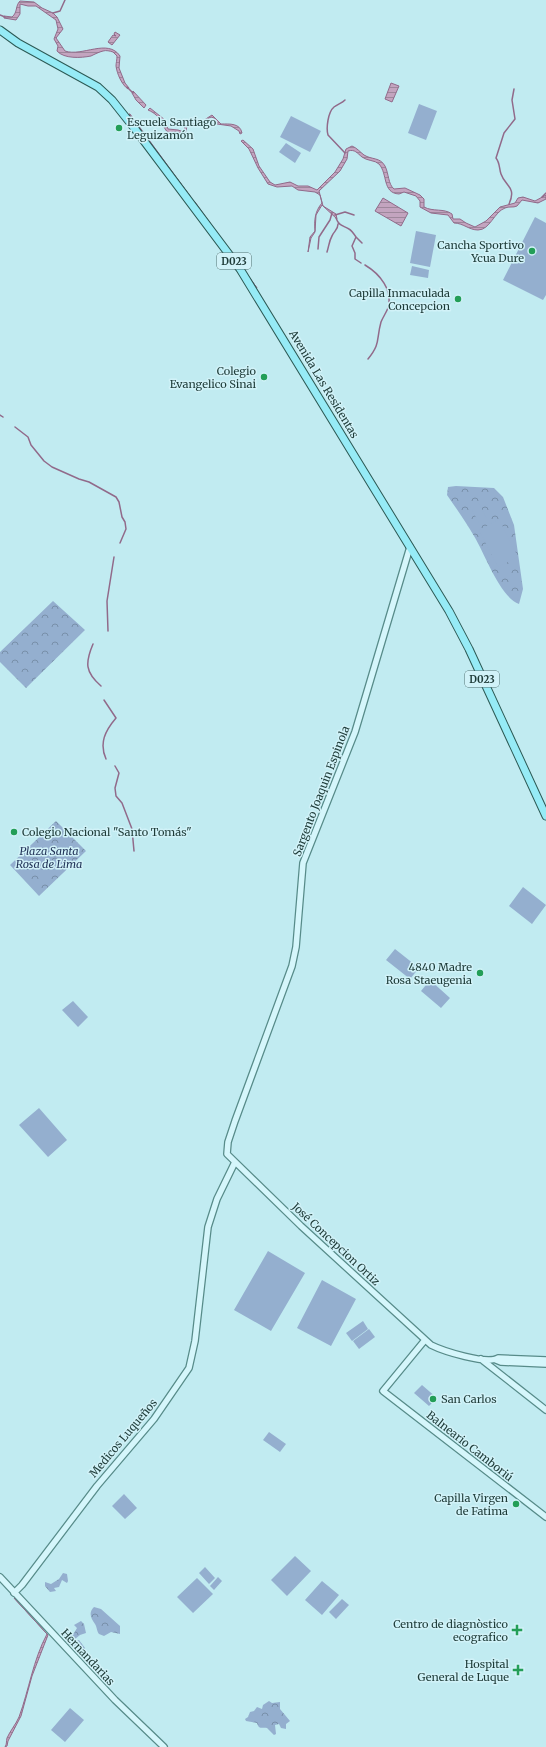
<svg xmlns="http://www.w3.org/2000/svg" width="546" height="1747" viewBox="0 0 546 1747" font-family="Merriweather,serif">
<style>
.forest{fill:url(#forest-crowns)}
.garden{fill:#94afcf}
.water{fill:url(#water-rules);stroke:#916a8a}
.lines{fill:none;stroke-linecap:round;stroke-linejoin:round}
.stream{stroke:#916a8a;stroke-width:1.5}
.tertiary-casing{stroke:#578b89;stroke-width:8}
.primary-casing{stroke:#2c5954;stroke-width:9}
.tertiary{stroke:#d5f6fb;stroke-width:5.5}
.primary{stroke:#96ebf6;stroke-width:7}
.poi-dot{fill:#239e57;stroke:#d1f2f8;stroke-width:1.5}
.labels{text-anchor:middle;stroke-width:3;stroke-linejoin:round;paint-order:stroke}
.shield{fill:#d1f2f8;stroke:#537171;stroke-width:1}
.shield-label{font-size:10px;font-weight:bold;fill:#1d3a37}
.poi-label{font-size:11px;fill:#1d3a37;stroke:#d1f2f8;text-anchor:end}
.street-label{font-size:11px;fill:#1d3a37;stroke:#d1f2f8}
.park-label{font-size:11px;font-style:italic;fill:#223358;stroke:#d1f2f8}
</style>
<defs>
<pattern id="forest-crowns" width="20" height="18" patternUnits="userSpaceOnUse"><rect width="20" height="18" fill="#94afcf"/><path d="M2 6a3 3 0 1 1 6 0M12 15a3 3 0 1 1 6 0" fill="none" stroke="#788fa9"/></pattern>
<pattern id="water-rules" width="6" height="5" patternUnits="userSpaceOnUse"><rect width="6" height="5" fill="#c3a4bf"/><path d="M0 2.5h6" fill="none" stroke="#9e879c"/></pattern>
</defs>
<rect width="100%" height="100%" fill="#c1ebf1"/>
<!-- forest -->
<path class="forest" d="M 456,486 L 494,488 L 503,497 L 514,525 L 523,589 L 519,604 C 500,597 485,554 474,536 C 466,522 456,508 447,495 L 448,487 Z
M 53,601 L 85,630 L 26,688 L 0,662 L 0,652 Z
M 56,821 L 86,851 L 39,896 L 10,865 Z
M 63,1573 L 67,1574 L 68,1581 L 67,1583 L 62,1580 L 59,1587 L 54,1588 L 56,1591 L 50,1592 L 45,1586 L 45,1582 L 51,1584 L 59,1579 Z
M 94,1607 L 101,1609 L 120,1626 L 120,1634 L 111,1632 L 104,1636 L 99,1634 C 97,1632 97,1627 95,1624 C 91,1618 88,1613 94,1607 Z
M 81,1621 L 84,1624 L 86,1633 L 80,1635 L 75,1639 L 76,1641 L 79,1640 L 85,1648 L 84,1652 L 80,1654 C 73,1648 65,1643 63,1633 L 67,1630 L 71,1633 L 74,1633 L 77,1628 L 74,1625 Z
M 269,1701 L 272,1703 L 280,1702 L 280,1709 L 290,1721 L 286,1724 L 286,1729 L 281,1728 L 279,1724 L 275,1725 L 276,1734 L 274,1735 L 267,1728 C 262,1727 259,1730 257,1723 L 246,1721 L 245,1719 L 248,1717 L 250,1712 L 254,1711 L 257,1707 L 262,1709 L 263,1705 Z"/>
<!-- garden -->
<path class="garden" d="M 419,104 L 437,111 L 426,140 L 408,133 Z
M 291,116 L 321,131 L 310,152 L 280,137 Z
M 286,143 L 301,153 L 295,163 L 279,152 Z
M 535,217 L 546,223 L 546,295 L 543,300 L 503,280 Z
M 416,231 L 436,235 L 430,267 L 410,263 Z
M 412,266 L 429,270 L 428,278 L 410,275 Z
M 478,502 L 487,519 L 479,523 L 470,506 Z
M 499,519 L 518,557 L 498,567 L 479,530 Z
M 523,887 L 546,905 L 532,924 L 509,906 Z
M 395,949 L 419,968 L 410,979 L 386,960 Z
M 430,980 L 450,998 L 441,1008 L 421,991 Z
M 73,1001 L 88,1017 L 78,1027 L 62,1010 Z
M 39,1108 L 67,1140 L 48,1157 L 19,1125 Z
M 268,1251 L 305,1273 L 271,1331 L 234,1310 Z
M 322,1280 L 356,1299 L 331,1346 L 297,1328 Z
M 363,1321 L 368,1329 L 352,1341 L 346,1333 Z
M 369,1329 L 375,1337 L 359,1349 L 353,1341 Z
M 422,1385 L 437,1398 L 429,1406 L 414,1393 Z
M 269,1432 L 286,1444 L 280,1452 L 263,1440 Z
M 124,1494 L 137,1508 L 125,1519 L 112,1506 Z
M 295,1556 L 311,1571 L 287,1596 L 271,1580 Z
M 205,1567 L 215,1578 L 209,1584 L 199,1573 Z
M 218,1577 L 222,1581 L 214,1590 L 210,1586 Z
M 197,1578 L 213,1594 L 193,1613 L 177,1597 Z
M 322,1581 L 339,1595 L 322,1615 L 305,1600 Z
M 342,1599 L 349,1605 L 336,1619 L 329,1612 Z
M 70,1708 L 84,1720 L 65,1742 L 51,1730 Z"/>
<!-- water -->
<path class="water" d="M 20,1 L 34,2 L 42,8 L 53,13 L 57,17 L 63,29 L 56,38 L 65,51 C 82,57 108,38 120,56 L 119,68 L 125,83 L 129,88 L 128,89 C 122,85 117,74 116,66 C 116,63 117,60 117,56 L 113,52 C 110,51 106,50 103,51 C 99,52 95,54 91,56 C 81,58 64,59 57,51 L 58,46 L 54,39 L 58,29 L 56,20 L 36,6 L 28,6 L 20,4 L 20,14 L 16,20 L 4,18 L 4,16 L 12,17 C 18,12 15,6 20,1 Z
M 115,32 L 120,35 L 112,45 L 108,42 L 113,35 L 116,36 L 114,34 Z
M 391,83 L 399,86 L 392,102 L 385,99 Z
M 133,91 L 146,105 L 144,108 L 136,100 L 132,93 Z
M 150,108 L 165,120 L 168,129 L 178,130 L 184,132 L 185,125 L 187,123 L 198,124 L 212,115 L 221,124 C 230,124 240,123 242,133 L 240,134 L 239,131 L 231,126 L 217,124 L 214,118 L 211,117 L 198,125 L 187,126 L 185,135 L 175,132 L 169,133 C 162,129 163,116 148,110 Z
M 129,114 L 130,114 L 190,196 Z
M 243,140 L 253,149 L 259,166 L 270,182 L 275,185 L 290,182 L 298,186 L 308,186 L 317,190 L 335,172 L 343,159 L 346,149 L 352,146 C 357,148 360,152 364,155 C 372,160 380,157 385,166 C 389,174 388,184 394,189 L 405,188 L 420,195 L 424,199 L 424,207 C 433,212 444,208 452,214 L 453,219 L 460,219 L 466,223 L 475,227 L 486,221 L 500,207 L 515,203 L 518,198 L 523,197 L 535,201 L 546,195 L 546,199 L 538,203 L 522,200 L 517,206 C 513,208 509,206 505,208 C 494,212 490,230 478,230 C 469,230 463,223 454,223 L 448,215 L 431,213 L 420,207 L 420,201 L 416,196 L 404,192 L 399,194 C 382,193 388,174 379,164 C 375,160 367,161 362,157 C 357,153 355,149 348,151 L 347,159 L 340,171 L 319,191 L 323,206 L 336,214 L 337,219 L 322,205 L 316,215 L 315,232 L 311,238 L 308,252 L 310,237 L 315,231 C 314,220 315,211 322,203 L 320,195 L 315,192 L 298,190 L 292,186 L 277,187 L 268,184 L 258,168 L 249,149 L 241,141 Z
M 383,198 L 408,213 L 401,226 L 375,211 Z
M 194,202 L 195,202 L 257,288 Z
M 14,1598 L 48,1635 L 32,1676 L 21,1716 L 8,1741 L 7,1746 L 5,1747 C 7,1744 6,1742 7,1738 C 10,1731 16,1724 19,1717 C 29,1690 33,1660 47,1634 Z"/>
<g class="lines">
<!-- stream -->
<path class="stream" d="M 53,13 L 60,11 L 65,0
M 0,15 L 5,17
M 127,87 L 133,93
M 345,100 C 342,103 338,104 334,107 C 328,112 326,128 328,135 L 345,153
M 542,197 L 546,193
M 509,204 C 517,187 505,186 501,174 C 499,168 500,163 496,158 L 504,133 L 515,119 L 512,100 L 514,89
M 335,215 L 345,212 L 354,215
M 336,218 C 339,226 342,225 349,229 C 351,230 354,234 356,237 L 352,246 L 355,253 L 355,259 L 361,263
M 356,237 L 362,243
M 318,249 L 319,237 L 330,220 L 332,213
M 327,252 C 329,246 329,241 332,236 C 334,231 338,230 338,224
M 365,265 C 380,274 393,290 388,308 C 386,313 383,317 381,322 C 376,340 381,343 368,359
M 0,415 L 3,417
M 15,427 L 28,437 L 31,445 L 44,461 L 52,467 L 79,479 L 89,482 L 116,497 L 119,502 L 122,517 L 125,522 L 126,529 L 120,543
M 108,631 L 107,601 L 114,557
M 93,644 C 85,663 85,672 101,686
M 104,700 L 116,718 C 105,731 99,743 106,759
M 115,766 L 119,773 L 115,788 L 116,796 L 122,803 L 132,829 L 134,851"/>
<defs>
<path id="tertiary" d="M 410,547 L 355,732 L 303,863 L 296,947 L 292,966 L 235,1121 L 228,1142 L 227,1154 L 301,1226 L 431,1345 C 443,1351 487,1365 498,1358 L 546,1360
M 425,1340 L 383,1391 L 546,1517
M 481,1359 L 546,1410
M 496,1360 L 501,1362 L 546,1364
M 0,1577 L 115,1700 L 164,1747
M 14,1593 L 22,1585 L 97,1486 L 154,1419 L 189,1368 L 195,1341 L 208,1227 L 217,1199 L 235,1162"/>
<path id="primary" d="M 0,30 L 18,43 L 98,87 L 112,100 L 135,129 L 240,269 L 449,611 L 469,649 L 546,816"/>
</defs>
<!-- tertiary casing -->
<use href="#tertiary" class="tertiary-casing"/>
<!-- primary casing -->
<use href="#primary" class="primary-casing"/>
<!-- tertiary -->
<use href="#tertiary" class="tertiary"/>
<!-- primary -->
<use href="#primary" class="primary"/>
</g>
<!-- markers -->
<g class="poi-dot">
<circle cx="119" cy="128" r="4"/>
<circle cx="532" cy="251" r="4"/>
<circle cx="458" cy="299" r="4"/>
<circle cx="264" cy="377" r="4"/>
<circle cx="14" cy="832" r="4"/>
<circle cx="480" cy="973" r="4"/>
<circle cx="433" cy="1399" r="4"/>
<circle cx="516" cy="1504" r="4"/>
<path d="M515 1624h4v4h4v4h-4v4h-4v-4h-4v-4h4z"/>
<path d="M516 1664h4v4h4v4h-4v4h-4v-4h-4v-4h4z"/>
</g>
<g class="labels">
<!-- shield labels -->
<g class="shield">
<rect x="217" y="253" width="34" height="16" rx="3"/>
<rect x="465" y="671" width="34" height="16" rx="3"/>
</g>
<g class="shield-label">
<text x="234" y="265">D023</text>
<text x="482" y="683">D023</text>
</g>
<!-- poi labels -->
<g class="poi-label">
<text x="127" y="126" text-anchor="start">Escuela Santiago<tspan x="127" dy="13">Leguizamón</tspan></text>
<text x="524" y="249">Cancha Sportivo<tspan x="524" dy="13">Ycua Dure</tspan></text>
<text x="450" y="297">Capilla Inmaculada<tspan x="450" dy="13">Concepcion</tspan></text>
<text x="256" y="375">Colegio<tspan x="256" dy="13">Evangelico Sinai</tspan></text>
<text x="22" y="836" text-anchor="start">Colegio Nacional "Santo Tomás"</text>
<text x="472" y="971">4840 Madre<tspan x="472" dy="13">Rosa Staeugenia</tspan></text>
<text x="441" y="1403" text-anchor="start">San Carlos</text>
<text x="508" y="1502">Capilla Virgen<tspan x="508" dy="13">de Fatima</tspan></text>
<text x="508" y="1628">Centro de diagnòstico<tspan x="508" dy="13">ecografico</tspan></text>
<text x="509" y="1668">Hospital<tspan x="509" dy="13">General de Luque</tspan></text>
</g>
<!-- street labels -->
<g class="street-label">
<text transform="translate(324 384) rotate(59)" y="4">Avenida Las Residentas</text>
<text transform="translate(321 791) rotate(-69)" y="4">Sargento Joaquin Espinola</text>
<text transform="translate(336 1244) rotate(43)" y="4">José Concepcion Ortiz</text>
<text transform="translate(123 1438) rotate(-50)" y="4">Medicos Luqueños</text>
<text transform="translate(470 1446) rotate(38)" y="4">Balneario Camboriú</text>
<text transform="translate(88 1657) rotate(47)" y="4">Hernandarias</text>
</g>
<!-- park labels -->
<g class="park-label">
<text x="49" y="855">Plaza Santa<tspan x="49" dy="13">Rosa de Lima</tspan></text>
</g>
</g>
</svg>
